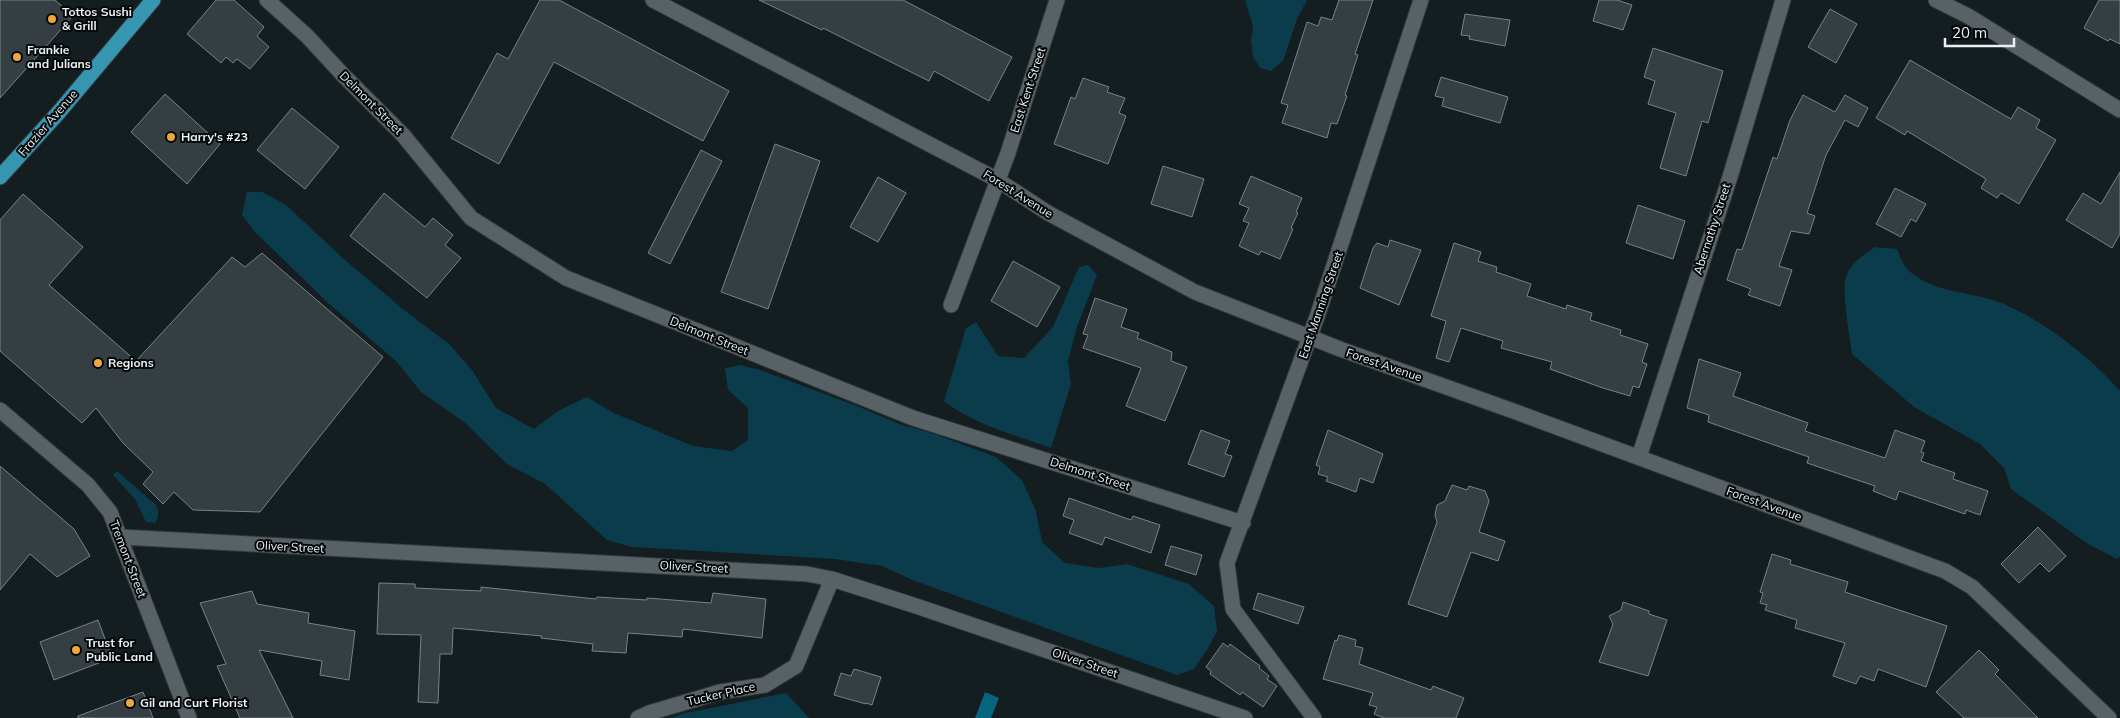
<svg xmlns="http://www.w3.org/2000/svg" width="2120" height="718" viewBox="0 0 2120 718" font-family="Mulish,sans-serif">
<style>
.green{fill:#0a3c4b}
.water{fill:#07657e}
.building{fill:#353e42;stroke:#788386}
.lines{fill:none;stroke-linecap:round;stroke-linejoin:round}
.street-casing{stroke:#313639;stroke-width:17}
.primary-casing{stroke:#313639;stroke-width:17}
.street{stroke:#586165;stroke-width:15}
.primary{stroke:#3696b2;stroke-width:15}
.poi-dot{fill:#eea73d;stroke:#040708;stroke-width:2}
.labels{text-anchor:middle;stroke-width:4;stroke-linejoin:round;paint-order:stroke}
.poi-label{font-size:12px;font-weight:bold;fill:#ebf1f3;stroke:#040708;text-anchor:start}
.street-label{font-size:12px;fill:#ebf1f3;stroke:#040708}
</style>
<rect width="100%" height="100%" fill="#141d20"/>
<!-- green -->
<path class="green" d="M 1245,0 L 1307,0 L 1297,19 L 1283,61 L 1271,71 L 1260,68 L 1253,57 L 1251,40 L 1253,26 Z
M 247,192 L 262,192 L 285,204 L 345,260 L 404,310 L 449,344 L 472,370 L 496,408 L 534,429 L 558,411 L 587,397 L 614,413 L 693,446 L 732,451 L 748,440 L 748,408 L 728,390 L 725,368 L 739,365 L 757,369 L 857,406 L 902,425 L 932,433 L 996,457 L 1022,480 L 1036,511 L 1042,542 L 1065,563 L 1099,568 L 1127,564 L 1189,584 L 1214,606 L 1217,631 L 1207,650 L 1194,669 L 1177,675 L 915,581 L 882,566 L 835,559 L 632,547 L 607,540 L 545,484 L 507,464 L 464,422 L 421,392 L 396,361 L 328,303 L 254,231 L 242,215 Z
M 1875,247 L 1897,249 C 1900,256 1903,265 1908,270 C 1934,294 1973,291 2004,304 C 2045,322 2091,357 2120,391 L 2120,557 L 2117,559 L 2088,544 L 2011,489 L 2004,468 L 1980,444 L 1914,407 L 1852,354 C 1850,340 1841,288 1846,277 C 1851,263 1863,255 1875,247 Z
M 1088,265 L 1097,275 L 1077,327 L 1068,361 L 1071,384 L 1051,448 C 1015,435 974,425 944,401 L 966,328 L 976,322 L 998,356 L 1024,358 L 1053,327 L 1079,267 Z
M 117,471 L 156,505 C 159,512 159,517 155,523 L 146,522 L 135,499 L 113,475 Z
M 786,693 L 809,718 L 671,718 L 681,714 Z"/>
<!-- water -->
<path class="water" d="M 985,692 L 999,698 L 991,718 L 975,718 Z"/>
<!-- building -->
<path class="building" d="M 0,0 L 55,0 L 73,16 L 0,98 Z
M 216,0 L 234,0 L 264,27 L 257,36 L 269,47 L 250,69 L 237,59 L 233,63 L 226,57 L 221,63 L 187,34 Z
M 540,0 L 559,0 L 729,91 L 703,141 L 554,62 L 499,164 L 451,138 L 497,53 L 508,59 Z
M 759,0 L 903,0 L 1012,57 L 989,101 L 934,71 L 929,81 L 823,28 L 822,30 Z
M 1339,0 L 1373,0 L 1355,54 L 1358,55 L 1345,95 L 1347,96 L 1337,124 L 1331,123 L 1327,138 L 1282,123 L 1288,105 L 1281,103 L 1307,22 L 1318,26 L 1321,17 L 1332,20 Z
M 1599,0 L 1617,0 L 1632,5 L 1623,30 L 1593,21 Z
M 2099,0 L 2120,0 L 2120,44 L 2110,39 L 2108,41 L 2084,28 Z
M 1830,9 L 1857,24 L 1836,63 L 1808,47 Z
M 1465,14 L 1510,20 L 1505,46 L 1469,39 L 1470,36 L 1461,35 Z
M 1653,48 L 1723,71 L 1708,123 L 1702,121 L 1686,176 L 1660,168 L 1676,113 L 1648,104 L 1655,81 L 1644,77 Z
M 1910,60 L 2011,119 L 2018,107 L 2040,120 L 2036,128 L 2056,140 L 2019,204 L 2001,193 L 1997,198 L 1981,188 L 1986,179 L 1907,131 L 1905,135 L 1876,118 Z
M 1441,77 L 1508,97 L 1500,123 L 1442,106 L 1444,98 L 1435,96 Z
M 1083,78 L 1109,87 L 1107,92 L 1125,98 L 1119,113 L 1126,116 L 1108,164 L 1054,144 L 1071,97 L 1075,99 Z
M 165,94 L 220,144 L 187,184 L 131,132 Z
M 1803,95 L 1835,112 L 1845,95 L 1868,108 L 1858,127 L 1845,120 L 1826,155 L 1807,213 L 1815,216 L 1809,234 L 1791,231 L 1779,266 L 1792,270 L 1780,306 L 1748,295 L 1751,289 L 1727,280 L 1737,249 L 1742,250 L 1773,157 L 1777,159 L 1790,120 Z
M 292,108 L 339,147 L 305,189 L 257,150 Z
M 775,144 L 820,161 L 768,309 L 721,292 Z
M 701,150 L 722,161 L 670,264 L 648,253 Z
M 1163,166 L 1204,179 L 1192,217 L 1151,204 Z
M 2120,172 L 2120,234 L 2112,248 L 2066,220 L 2083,193 L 2101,204 Z
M 1251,176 L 1302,198 L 1296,212 L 1298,213 L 1291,228 L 1293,229 L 1280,259 L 1261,251 L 1259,255 L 1239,246 L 1249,223 L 1243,221 L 1249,208 L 1239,204 Z
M 878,177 L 906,193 L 878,242 L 850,227 Z
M 1895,188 L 1926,204 L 1916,222 L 1911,219 L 1901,237 L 1876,224 Z
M 384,193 L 425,227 L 433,218 L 453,235 L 445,245 L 461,258 L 427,298 L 350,236 Z
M 23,194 L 83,247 L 49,285 L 136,361 L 232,257 L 245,267 L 262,253 L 383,357 L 260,512 L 193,510 L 174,492 L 163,504 L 143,484 L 153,472 L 123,443 L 96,408 L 82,423 L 0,351 L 0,220 Z
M 1638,205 L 1685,221 L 1673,259 L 1626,243 Z
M 1390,240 L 1421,250 L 1399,305 L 1360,288 L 1373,248 L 1377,243 L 1388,247 Z
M 1454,243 L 1481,252 L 1478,261 L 1497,267 L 1496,272 L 1531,284 L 1527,296 L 1566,309 L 1567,305 L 1592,313 L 1590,320 L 1621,330 L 1620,335 L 1648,344 L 1642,362 L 1647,364 L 1639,388 L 1633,386 L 1630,396 L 1603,388 L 1550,369 L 1552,362 L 1501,348 L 1503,341 L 1461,328 L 1449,362 L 1436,358 L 1446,321 L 1431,316 Z
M 1013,261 L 1060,287 L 1037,327 L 991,301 Z
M 1095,298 L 1127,309 L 1121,327 L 1139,333 L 1137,338 L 1172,352 L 1171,361 L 1187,367 L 1165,421 L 1126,406 L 1141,368 L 1083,348 L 1088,335 L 1083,334 Z
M 1699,359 L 1741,373 L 1733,396 L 1808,423 L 1805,431 L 1885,458 L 1895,430 L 1925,441 L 1921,452 L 1924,453 L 1921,461 L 1955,473 L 1953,479 L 1988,491 L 1980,515 L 1966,510 L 1965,514 L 1899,491 L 1896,500 L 1873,491 L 1875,486 L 1807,463 L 1809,457 L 1708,422 L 1709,415 L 1687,408 Z
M 1201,430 L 1230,441 L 1225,454 L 1232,456 L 1224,477 L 1188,464 Z
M 1328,430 L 1383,454 L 1373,483 L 1360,478 L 1356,492 L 1326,481 L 1328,477 L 1318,474 L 1320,467 L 1316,465 Z
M 0,466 L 74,529 L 90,556 L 57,577 L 30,554 L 0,590 Z
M 1452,485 L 1467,490 L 1469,486 L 1485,491 L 1489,501 L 1479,532 L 1505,541 L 1498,561 L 1471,552 L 1447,617 L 1408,604 L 1437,522 L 1435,515 L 1437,505 L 1445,501 Z
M 1069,498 L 1131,520 L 1133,516 L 1160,525 L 1151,553 L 1105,537 L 1102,545 L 1069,533 L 1074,520 L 1063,516 Z
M 2038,527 L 2066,556 L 2049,572 L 2040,563 L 2019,583 L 2001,564 Z
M 1171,546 L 1202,555 L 1196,575 L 1165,565 Z
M 1772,554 L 1791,560 L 1790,564 L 1848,582 L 1845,592 L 1947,626 L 1926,687 L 1878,669 L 1874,681 L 1860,676 L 1856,684 L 1833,676 L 1845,643 L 1795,628 L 1797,620 L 1765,610 L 1767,605 L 1760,603 L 1763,593 L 1760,592 Z
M 379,583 L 415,584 L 415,588 L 481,591 L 481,587 L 596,599 L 597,597 L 647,600 L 647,598 L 711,603 L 713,593 L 766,599 L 762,638 L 683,629 L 682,637 L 628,633 L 626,653 L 592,651 L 593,644 L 541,638 L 542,636 L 453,628 L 452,654 L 440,654 L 438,703 L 418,702 L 421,635 L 377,634 Z
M 252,591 L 257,604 L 309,613 L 308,623 L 355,631 L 349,680 L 320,675 L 322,661 L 259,650 L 293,718 L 240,718 L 217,666 L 226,664 L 200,603 Z
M 1258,593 L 1304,607 L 1298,624 L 1253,609 Z
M 1623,602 L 1649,611 L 1649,614 L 1667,620 L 1648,676 L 1599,662 L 1613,624 L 1609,616 L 1621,610 Z
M 98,620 L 112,658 L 54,680 L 40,642 Z
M 1339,635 L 1356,640 L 1355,646 L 1363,648 L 1359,664 L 1431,690 L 1433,686 L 1464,698 L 1456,718 L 1384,718 L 1374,714 L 1377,707 L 1369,705 L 1373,693 L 1323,679 L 1335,640 L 1337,641 Z
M 1223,643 L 1228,647 L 1230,644 L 1260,666 L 1259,668 L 1269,676 L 1267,679 L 1277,686 L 1263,707 L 1242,692 L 1240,695 L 1210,674 L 1211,671 L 1206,667 Z
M 1979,650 L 1999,670 L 1995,674 L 2038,718 L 1964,718 L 1936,692 Z
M 854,669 L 881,677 L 872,705 L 866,703 L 866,704 L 834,695 L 841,673 L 851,676 Z
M 143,692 L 153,718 L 78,718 L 78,716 Z"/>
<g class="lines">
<defs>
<path id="street" d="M 267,0 L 307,36 L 343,75 L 403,135 L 471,218 L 566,278 L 913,418 L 1243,523
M 653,0 L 996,179 L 1048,213 L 1195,292 L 1340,349 L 1516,412 L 1945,571 L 1972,587 L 2109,718
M 1936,0 L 1968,16 L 2120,110
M 951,305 L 1008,153 L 1057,0
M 0,410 L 88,485 L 110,512 L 189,718
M 1639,457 L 1730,177 L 1783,0
M 121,537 L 807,574 L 832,579 L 919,607 L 1245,718
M 638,718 L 649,713 L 720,692 L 765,685 L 796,666 L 832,579
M 1314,718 L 1233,609 L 1227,563 L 1318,314 L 1421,0"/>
<path id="primary" d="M 0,177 L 59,112 L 153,0"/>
</defs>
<!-- street casing -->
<use href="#street" class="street-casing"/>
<!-- primary casing -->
<use href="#primary" class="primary-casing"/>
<!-- street -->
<use href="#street" class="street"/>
<!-- primary -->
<use href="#primary" class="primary"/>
</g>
<!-- markers -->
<g class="poi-dot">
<circle cx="52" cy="19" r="5"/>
<circle cx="17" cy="57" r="5"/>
<circle cx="171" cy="137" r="5"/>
<circle cx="98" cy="363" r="5"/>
<circle cx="76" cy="650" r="5"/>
<circle cx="130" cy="703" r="5"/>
</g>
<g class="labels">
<!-- poi labels -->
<g class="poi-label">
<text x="62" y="16">Tottos Sushi<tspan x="62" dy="14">&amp; Grill</tspan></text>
<text x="27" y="54">Frankie<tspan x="27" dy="14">and Julians</tspan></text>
<text x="181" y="141">Harry's #23</text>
<text x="108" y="367">Regions</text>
<text x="86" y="647">Trust for<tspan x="86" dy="14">Public Land</tspan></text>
<text x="140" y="707">Gil and Curt Florist</text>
</g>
<!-- street labels -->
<g class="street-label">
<text transform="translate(1028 90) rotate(-72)" y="4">East Kent Street</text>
<text transform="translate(371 103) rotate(45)" y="4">Delmont Street</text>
<text transform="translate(48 123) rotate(-49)" y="4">Frazier Avenue</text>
<text transform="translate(1018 194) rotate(32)" y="4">Forest Avenue</text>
<text transform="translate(1712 229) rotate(-72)" y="4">Abernathy Street</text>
<text transform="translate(1321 305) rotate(-71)" y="4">East Manning Street</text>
<text transform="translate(709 336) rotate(22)" y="4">Delmont Street</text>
<text transform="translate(1384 365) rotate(19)" y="4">Forest Avenue</text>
<text transform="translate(1090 474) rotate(18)" y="4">Delmont Street</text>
<text transform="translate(1764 504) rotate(20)" y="4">Forest Avenue</text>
<text transform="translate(290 547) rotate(3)" y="4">Oliver Street</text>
<text transform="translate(128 559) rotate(69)" y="4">Tremont Street</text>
<text transform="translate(694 567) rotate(3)" y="4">Oliver Street</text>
<text transform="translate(1085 663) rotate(19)" y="4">Oliver Street</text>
<text transform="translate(721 694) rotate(-13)" y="4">Tucker Place</text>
</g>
</g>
<!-- scale -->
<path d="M1945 38v8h69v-8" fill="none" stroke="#ebf1f3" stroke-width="2.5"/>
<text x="1952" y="38" font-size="15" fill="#ebf1f3" stroke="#040708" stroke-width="4" paint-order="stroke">20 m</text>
</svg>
